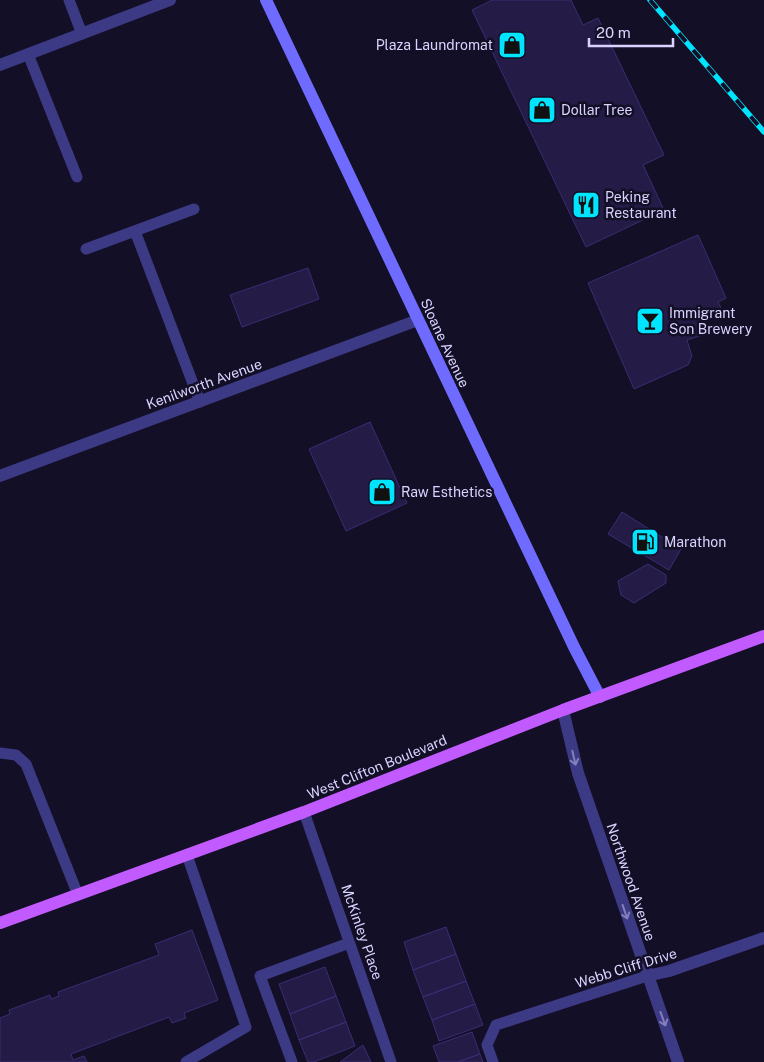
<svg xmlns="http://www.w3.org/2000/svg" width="764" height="1062" viewBox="0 0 764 1062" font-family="'Public Sans',sans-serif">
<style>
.building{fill:#241b47;stroke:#3b2d73}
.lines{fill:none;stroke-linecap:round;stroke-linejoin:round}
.lane{stroke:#3d3a85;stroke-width:11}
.street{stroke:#3d3a85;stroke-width:12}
.secondary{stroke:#6f6bff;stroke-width:12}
.primary{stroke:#c25bff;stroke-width:12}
.rail-casing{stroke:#00e5ff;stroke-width:5.5}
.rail{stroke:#130f26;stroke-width:4;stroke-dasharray:11;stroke-linecap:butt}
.oneway{stroke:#837fbc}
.labels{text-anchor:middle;stroke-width:5;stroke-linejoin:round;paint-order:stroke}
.poi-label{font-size:14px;fill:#d9d4ff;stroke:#130f26;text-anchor:start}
.street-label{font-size:14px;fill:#d9d4ff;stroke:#130f26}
</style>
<rect width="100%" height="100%" fill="#130f26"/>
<!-- building -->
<path class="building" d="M 492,0 L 571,0 L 583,25 L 598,18 L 664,155 L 643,165 L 664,210 L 586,247 L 472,10 Z
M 698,235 L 726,298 L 718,302 L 721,308 L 715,316 L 703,324 L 706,334 L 687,340 L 692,356 L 688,365 L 634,389 L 588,283 Z
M 308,268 L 319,299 L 242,327 L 230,295 Z
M 370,422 L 407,503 L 346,531 L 309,449 Z
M 622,512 L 681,549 L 669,570 L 608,534 Z
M 648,564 L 666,575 L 666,583 L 634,603 L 621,595 L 618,581 Z
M 446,927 L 456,954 L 413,970 L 404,942 Z
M 192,930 L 218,1000 L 184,1013 L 186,1018 L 172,1023 L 169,1017 L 71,1054 L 73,1060 L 84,1056 L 87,1062 L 0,1062 L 0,1018 L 10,1014 L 9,1010 L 50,995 L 51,999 L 59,996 L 58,992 L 159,955 L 155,944 Z
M 456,954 L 466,981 L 423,997 L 413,970 Z
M 325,967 L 336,996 L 290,1014 L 279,984 Z
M 466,981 L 475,1004 L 432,1020 L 423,997 Z
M 336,996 L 346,1022 L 299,1040 L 290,1014 Z
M 475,1004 L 483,1025 L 439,1041 L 432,1020 Z
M 346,1022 L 355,1046 L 314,1062 L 308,1062 L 299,1040 Z
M 472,1032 L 480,1054 L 458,1062 L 439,1062 L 433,1046 Z
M 363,1045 L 371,1062 L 340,1062 Z
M 480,1054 L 483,1062 L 458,1062 Z"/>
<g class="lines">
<!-- lane -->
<path class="lane" d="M 69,0 L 82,34
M 28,54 L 77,177
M 135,231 L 200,402
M 86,249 L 194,209
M 0,753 L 16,755 L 26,764 L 78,895
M 304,812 L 391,1062
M 186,1062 L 246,1027 L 187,855
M 292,1062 L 260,976 L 349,943
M 493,1062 L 487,1045 L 496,1025 L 647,976"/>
<!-- street -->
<path class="street" d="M 0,65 L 170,0
M 0,476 L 418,320
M 563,710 L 578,773 L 678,1062
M 647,976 L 669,971 L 764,938"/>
<!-- secondary -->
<path class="secondary" d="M 266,0 L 574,647 L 600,697"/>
<!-- primary -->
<path class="primary" d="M 0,923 L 304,812 L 563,710 L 764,636"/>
<defs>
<path id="rail" d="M 650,0 L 764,132"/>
</defs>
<!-- rail casing -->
<use href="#rail" class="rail-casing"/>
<!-- rail -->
<use href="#rail" class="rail"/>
</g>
<!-- one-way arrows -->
<defs><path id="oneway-shaft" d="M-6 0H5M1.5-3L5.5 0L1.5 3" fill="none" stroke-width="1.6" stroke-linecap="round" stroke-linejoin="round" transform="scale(1.25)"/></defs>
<g class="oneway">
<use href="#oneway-shaft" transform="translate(574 758) rotate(77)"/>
<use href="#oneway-shaft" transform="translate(625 912) rotate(71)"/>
<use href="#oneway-shaft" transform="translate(663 1019) rotate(70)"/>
</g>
<!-- icons -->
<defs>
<symbol id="shop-square" viewBox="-11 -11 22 22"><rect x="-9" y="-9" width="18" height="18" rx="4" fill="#00e5ff" stroke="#130f26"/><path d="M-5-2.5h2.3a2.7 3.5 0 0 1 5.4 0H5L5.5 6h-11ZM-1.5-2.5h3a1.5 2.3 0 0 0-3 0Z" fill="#111"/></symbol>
<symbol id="restaurant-square" viewBox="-11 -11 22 22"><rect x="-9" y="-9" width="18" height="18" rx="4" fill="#00e5ff" stroke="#130f26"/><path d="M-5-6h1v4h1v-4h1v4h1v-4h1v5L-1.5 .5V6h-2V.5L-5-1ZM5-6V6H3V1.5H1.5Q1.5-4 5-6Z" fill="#111"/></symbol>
<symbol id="bar-square" viewBox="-11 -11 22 22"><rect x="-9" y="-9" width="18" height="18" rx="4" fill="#00e5ff" stroke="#130f26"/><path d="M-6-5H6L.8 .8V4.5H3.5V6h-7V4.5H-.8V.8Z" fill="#111"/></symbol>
<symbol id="fuel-square" viewBox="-11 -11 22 22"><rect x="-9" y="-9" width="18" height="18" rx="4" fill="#00e5ff" stroke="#130f26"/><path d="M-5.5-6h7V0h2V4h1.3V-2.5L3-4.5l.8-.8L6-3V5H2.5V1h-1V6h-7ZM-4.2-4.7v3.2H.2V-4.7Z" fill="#111"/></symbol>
</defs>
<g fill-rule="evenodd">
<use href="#shop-square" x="496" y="29" width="32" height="32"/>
<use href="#shop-square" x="526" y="94" width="32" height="32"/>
<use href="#restaurant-square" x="570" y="189" width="32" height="32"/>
<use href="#bar-square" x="634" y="305" width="32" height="32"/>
<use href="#shop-square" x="366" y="476" width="32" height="32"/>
<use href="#fuel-square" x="629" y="526" width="32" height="32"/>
</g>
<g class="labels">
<!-- poi labels -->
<g class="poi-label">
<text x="493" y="50" text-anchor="end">Plaza Laundromat</text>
<text x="561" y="115">Dollar Tree</text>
<text x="605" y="202">Peking<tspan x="605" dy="16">Restaurant</tspan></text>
<text x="669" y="318">Immigrant<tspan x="669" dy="16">Son Brewery</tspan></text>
<text x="401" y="497">Raw Esthetics</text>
<text x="664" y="547">Marathon</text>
</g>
<!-- street labels -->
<g class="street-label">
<text transform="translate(445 343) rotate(65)" y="5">Sloane Avenue</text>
<text transform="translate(204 384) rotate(-20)" y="5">Kenilworth Avenue</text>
<text transform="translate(377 767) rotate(-22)" y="5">West Clifton Boulevard</text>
<text transform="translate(631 882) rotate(71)" y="5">Northwood Avenue</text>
<text transform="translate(362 932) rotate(71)" y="5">McKinley Place</text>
<text transform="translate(626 968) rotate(-17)" y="5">Webb Cliff Drive</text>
</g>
</g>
<!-- scale -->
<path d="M589 38v8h84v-8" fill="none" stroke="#d9d4ff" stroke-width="2.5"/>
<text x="596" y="38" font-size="15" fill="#d9d4ff" stroke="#130f26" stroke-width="4" paint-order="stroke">20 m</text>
</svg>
